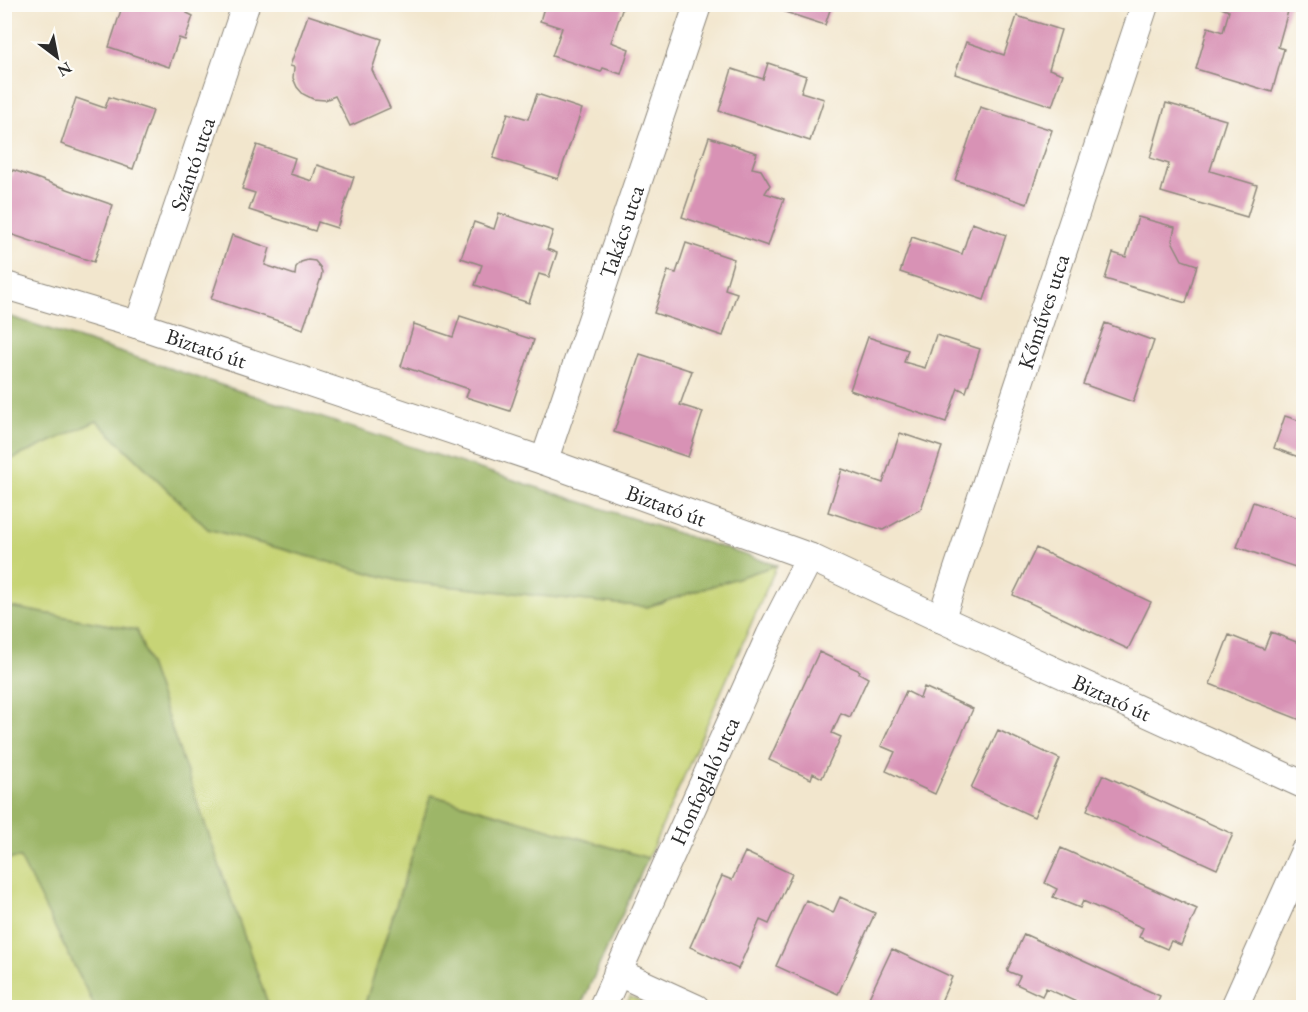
<svg xmlns="http://www.w3.org/2000/svg" width="1308" height="1012" viewBox="0 0 1308 1012" font-family="'EB Garamond',serif">
<style>
.green{fill:#c7d476;stroke:#798050;stroke-width:1.5}
.forest{fill:#9db667;stroke:#647049;stroke-width:1.5}
.building{fill:#d892b5}
.lines{fill:none;stroke-linecap:round;stroke-linejoin:round}
.street-casing{stroke:#8e887c;stroke-width:29}
.street{stroke:#fff;stroke-width:27}
.labels{text-anchor:middle;stroke-width:4.5;stroke-linejoin:round;paint-order:stroke}
.street-label{font-size:22px;fill:#2b2b2b;stroke:#fdfcf7}
</style>
<rect width="100%" height="100%" fill="#fdfcf7"/>
<filter id="ink" filterUnits="userSpaceOnUse"><feTurbulence type="fractalNoise" baseFrequency=".0167" numOctaves="2"/><feDisplacementMap in="SourceGraphic" scale="12" xChannelSelector="R" yChannelSelector="G"/><feConvolveMatrix kernelMatrix="1 2 1 2 8 2 1 2 1" color-interpolation-filters="sRGB"/></filter>
<filter id="wash" filterUnits="userSpaceOnUse"><feTurbulence type="fractalNoise" baseFrequency=".008" numOctaves="4" result="noise"/><feDisplacementMap in="SourceGraphic" scale="24" xChannelSelector="R" yChannelSelector="G"/><feGaussianBlur stdDeviation="1.35" result="paint"/><feColorMatrix in="noise" values="0 0 0 0 0 0 0 0 0 0 0 0 0 0 0 0 0 1.4 0 .05"/><feComposite in="paint" operator="in"/></filter>
<g filter="url(#wash)">
<rect width="100%" height="100%" fill="#f2e6cd"/>
<!-- green -->
<path class="green" d="M 97,421 L 208,529 L 399,581 L 647,607 L 777,565 L 648,858 L 431,795 L 364,1007 L 269,1007 L 137,630 L 5,606 L 4,462 Z
M 20,857 L 95,1007 L 5,1008 L 5,859 Z
M 630,997 L 654,1007 L 626,1007 Z"/>
<!-- forest -->
<path class="forest" d="M 5,315 L 776,565 L 777,565 L 647,607 L 399,581 L 208,529 L 97,421 L 5,462 Z
M 4,606 L 137,630 L 269,1007 L 95,1007 L 20,858 L 5,859 Z
M 431,795 L 648,858 L 580,1007 L 364,1007 Z"/>
<g id="blocks">
<!-- building -->
<path class="building" d="M 123,4 L 190,4 L 187,13 L 193,16 L 185,40 L 179,38 L 169,67 L 109,47 Z
M 545,4 L 624,4 L 611,42 L 629,49 L 621,74 L 603,68 L 601,72 L 552,56 L 562,28 L 540,21 Z
M 788,4 L 832,4 L 825,25 L 785,12 Z
M 1222,4 L 1290,4 L 1278,47 L 1284,49 L 1272,92 L 1196,69 L 1208,27 L 1223,32 L 1229,11 L 1221,8 Z
M 308,15 L 382,39 L 372,70 L 390,108 L 350,126 L 335,96 L 325,100 L 313,99 L 303,94 L 297,87 L 293,78 L 294,67 L 290,66 Z
M 1017,16 L 1061,30 L 1049,69 L 1063,74 L 1052,106 L 955,74 L 966,42 L 1004,55 Z
M 768,63 L 806,76 L 801,92 L 824,99 L 810,141 L 719,111 L 732,69 L 763,79 Z
M 537,94 L 582,109 L 558,179 L 493,158 L 508,113 L 528,119 Z
M 109,97 L 153,111 L 133,169 L 61,144 L 76,98 L 105,108 Z
M 1166,103 L 1226,120 L 1210,171 L 1257,185 L 1247,217 L 1161,192 L 1169,164 L 1150,158 Z
M 980,107 L 1052,130 L 1027,204 L 955,180 Z
M 709,137 L 757,153 L 752,168 L 761,170 L 770,185 L 765,193 L 784,199 L 768,246 L 682,217 Z
M 257,145 L 295,158 L 290,174 L 312,181 L 317,165 L 354,177 L 337,228 L 318,222 L 315,231 L 249,210 L 255,193 L 242,189 Z
M 13,170 L 113,205 L 94,262 L 4,232 L 4,195 Z
M 499,213 L 553,231 L 547,249 L 557,253 L 549,277 L 539,274 L 529,303 L 475,285 L 482,265 L 461,258 L 474,222 L 494,229 Z
M 1138,217 L 1175,227 L 1172,241 L 1182,260 L 1197,265 L 1186,303 L 1105,279 L 1113,253 L 1126,257 Z
M 972,223 L 1006,235 L 984,300 L 900,272 L 912,237 L 962,254 Z
M 232,235 L 270,248 L 265,265 L 295,275 L 296,267 L 301,262 L 308,260 L 315,261 L 320,267 L 322,272 L 321,278 L 303,329 L 211,299 Z
M 686,243 L 734,259 L 725,289 L 737,293 L 723,336 L 654,313 L 668,271 L 676,273 Z
M 460,316 L 534,340 L 510,411 L 466,397 L 469,389 L 401,366 L 414,324 L 453,337 Z
M 1105,323 L 1154,341 L 1133,402 L 1083,384 Z
M 936,335 L 980,349 L 966,392 L 958,388 L 946,422 L 850,390 L 868,337 L 908,350 L 904,362 L 925,368 Z
M 640,354 L 692,371 L 680,405 L 703,412 L 688,457 L 614,432 Z
M 1285,416 L 1304,422 L 1304,459 L 1274,448 Z
M 900,433 L 942,447 L 921,509 L 883,530 L 828,512 L 842,469 L 883,483 Z
M 1253,502 L 1304,520 L 1304,570 L 1237,547 Z
M 1036,548 L 1151,602 L 1128,649 L 1013,595 Z
M 1271,632 L 1304,645 L 1303,721 L 1210,684 L 1229,635 L 1264,649 Z
M 819,652 L 860,671 L 859,673 L 868,678 L 850,717 L 841,713 L 832,733 L 841,737 L 822,778 L 813,773 L 811,779 L 769,760 Z
M 924,687 L 973,709 L 935,794 L 886,771 L 895,752 L 881,746 L 906,691 L 920,698 Z
M 998,730 L 1060,759 L 1034,817 L 971,788 Z
M 1103,775 L 1233,834 L 1217,869 L 1087,810 Z
M 1061,848 L 1197,909 L 1181,945 L 1171,941 L 1167,949 L 1139,937 L 1143,928 L 1083,901 L 1080,908 L 1053,897 L 1057,889 L 1045,883 Z
M 745,852 L 792,874 L 769,924 L 760,920 L 738,969 L 690,947 L 722,876 L 732,880 Z
M 840,897 L 875,913 L 838,994 L 776,966 L 806,900 L 833,913 Z
M 1024,934 L 1160,996 L 1155,1008 L 1089,1008 L 1046,988 L 1042,996 L 1016,984 L 1020,976 L 1007,971 Z
M 892,949 L 952,977 L 938,1008 L 864,1008 Z"/>
</g>
</g>
<g filter="url(#ink)">
<use href="#blocks" fill-opacity="0" stroke="#8e887c" stroke-width="1.5"/>
<g class="lines">
<defs>
<g id="street">
<path id="s1" d="M 4,285 L 138,325 L 544,461 L 810,557 L 941,619 L 1304,785"/>
<path id="s2" d="M 138,325 L 246,4"/>
<path id="s3" d="M 544,461 L 698,4"/>
<path id="s4" d="M 941,619 L 1145,4"/>
<path d="M 617,972 L 696,1008"/>
<path id="s5" d="M 602,1008 L 770,635 L 810,557"/>
<path d="M 1234,1008 L 1304,852"/>
</g>
</defs>
<!-- street casing -->
<use href="#street" class="street-casing"/>
<!-- street -->
<use href="#street" class="street"/>
</g>
</g>
<g class="labels">
<!-- street labels -->
<g class="street-label">
<text dy="8" stroke="none"><textPath href="#s2" startOffset="170">Szántó utca</textPath></text>
<text dy="8" stroke="none"><textPath href="#s3" startOffset="242">Takács utca</textPath></text>
<text dy="8" stroke="none"><textPath href="#s4" startOffset="324">Kőműves utca</textPath></text>
<text dy="8" stroke="none"><textPath href="#s1" startOffset="212">Biztató út</textPath></text>
<text dy="8" stroke="none"><textPath href="#s1" startOffset="698">Biztató út</textPath></text>
<text dy="8" stroke="none"><textPath href="#s1" startOffset="1184">Biztató út</textPath></text>
<text dy="8" stroke="none"><textPath href="#s5" startOffset="249">Honfoglaló utca</textPath></text>
</g>
</g>
<!-- margin -->
<rect width="1308" height="1012" fill="none" stroke="#fdfcf7" stroke-width="24"/>
<!-- north arrow -->
<g transform="translate(57 57) rotate(148)" stroke="#fdfcf7" stroke-width="4.5" paint-order="stroke">
<path d="M0-4.5L10 22L0 15L-10 22Z" fill="#2b2b2b"/>
<text y="-9" font-size="16" font-weight="bold" text-anchor="middle" fill="#2b2b2b">N</text>
</g>
</svg>
